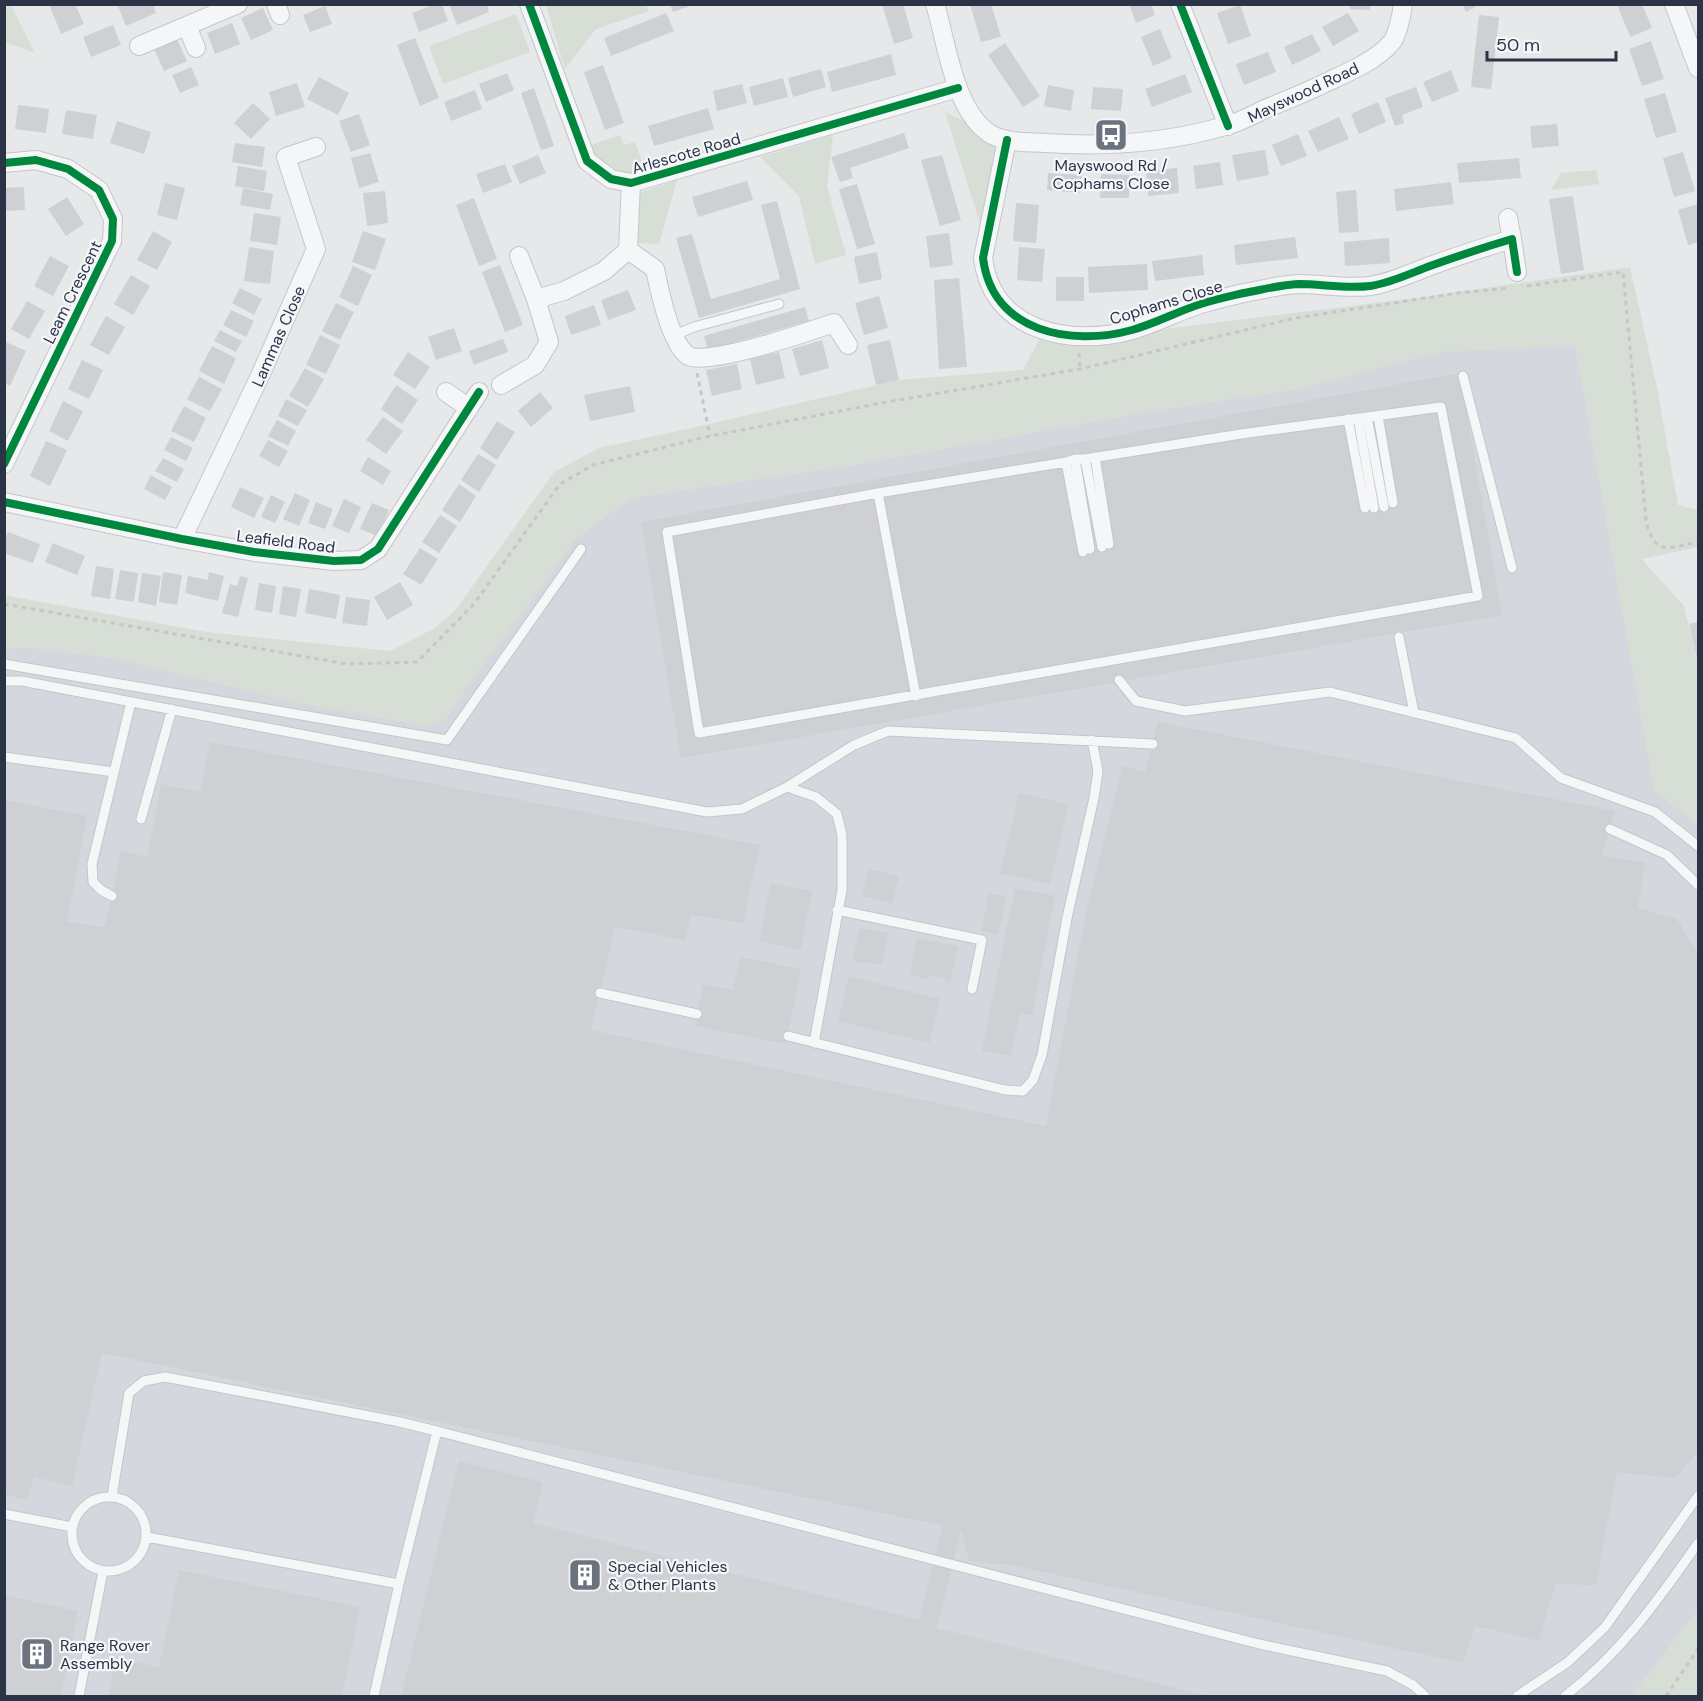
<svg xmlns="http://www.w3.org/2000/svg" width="1703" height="1701" viewBox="0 0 1703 1701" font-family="'DM Sans',sans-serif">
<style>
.built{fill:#d4d7dd}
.green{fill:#d6ded6}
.building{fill:#ced0d3}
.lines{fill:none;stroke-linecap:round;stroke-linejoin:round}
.service-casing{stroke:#c4c6c8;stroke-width:11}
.minor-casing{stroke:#c4c6c8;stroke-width:20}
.path{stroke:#c5c6ca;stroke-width:3;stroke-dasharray:4.5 4.5;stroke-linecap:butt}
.service{stroke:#f5f6f7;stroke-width:9}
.minor{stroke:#f5f6f7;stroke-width:18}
.cycleway-casing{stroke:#f4f6f9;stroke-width:11}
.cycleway{stroke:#00873e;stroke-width:8}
.labels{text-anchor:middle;stroke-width:4.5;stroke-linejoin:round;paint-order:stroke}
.street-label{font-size:16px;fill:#2b3445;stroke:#f4f6f9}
.poi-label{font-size:16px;fill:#2b3445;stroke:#f4f6f9;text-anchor:start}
</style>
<rect width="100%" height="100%" fill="#e6e8ea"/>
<!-- built -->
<path class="built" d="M 1620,276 L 1651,547 L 1665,554 L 1641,559 L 1684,606 L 1698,668 L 1698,1610 L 1632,1696 L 5,1696 L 4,609 L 419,664 L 562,486 Z"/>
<!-- green -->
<path class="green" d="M 5,4 L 11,5 L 35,53 L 5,42 Z
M 546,5 L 646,5 L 649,11 L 596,29 L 565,69 Z
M 516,14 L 530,52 L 443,84 L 429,46 Z
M 945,112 L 968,123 L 996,149 L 982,230 Z
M 620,135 L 624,145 L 635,142 L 644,167 L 626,176 C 605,169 598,167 591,145 Z
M 833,135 L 827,186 L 846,255 L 815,264 L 799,196 L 760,157 Z
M 1596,170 L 1599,184 L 1551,190 L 1561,173 Z
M 677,180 L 659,244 L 638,243 L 639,193 Z
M 1630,267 L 1657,388 L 1678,505 L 1698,510 L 1698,547 L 1641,559 L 1684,606 L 1698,670 L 1698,825 L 1654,791 L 1575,346 L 1442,352 L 1296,390 L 1154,411 L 856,465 L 633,498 L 575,539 L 531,602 L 470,683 L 446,720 L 425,726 L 303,704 L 116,659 L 32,648 L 5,649 L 4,595 L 206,632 L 390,651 L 433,629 L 454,612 L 554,472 L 599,448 L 701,426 L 899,380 L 1023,370 L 1040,338 L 1079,345 L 1108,342 L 1172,328 L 1416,298 Z
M 1698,1610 L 1698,1696 L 1632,1696 Z"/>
<!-- building -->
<path class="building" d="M 49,4 L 75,4 L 84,24 L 61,34 Z
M 117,4 L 153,4 L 156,13 L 126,26 Z
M 435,4 L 442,4 L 448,21 L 419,32 L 412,13 Z
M 457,4 L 487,4 L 489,12 L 457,25 L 450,7 Z
M 670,4 L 693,4 L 693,5 L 673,12 Z
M 882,4 L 903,4 L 913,38 L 894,44 Z
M 970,4 L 991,4 L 1001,37 L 981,42 Z
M 1129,4 L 1151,4 L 1155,15 L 1136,23 Z
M 1350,4 L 1370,4 L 1370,10 L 1350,9 Z
M 1462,4 L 1480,4 L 1466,12 Z
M 1617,4 L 1642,4 L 1652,28 L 1630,37 Z
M 1240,5 L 1251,36 L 1228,44 L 1217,13 Z
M 325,6 L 332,24 L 310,32 L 303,15 Z
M 263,8 L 273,30 L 251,40 L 241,18 Z
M 666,13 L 674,31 L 611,56 L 604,38 Z
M 1348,13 L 1359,31 L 1333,46 L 1322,27 Z
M 1479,15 L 1499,17 L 1491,89 L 1471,87 Z
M 232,23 L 240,44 L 215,54 L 207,33 Z
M 113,25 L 121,45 L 91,57 L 83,37 Z
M 1160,29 L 1172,58 L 1153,66 L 1141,37 Z
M 1312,34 L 1321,51 L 1292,65 L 1284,47 Z
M 415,38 L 439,98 L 420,106 L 397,45 Z
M 177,39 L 187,61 L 164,71 L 154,49 Z
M 1651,41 L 1664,79 L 1642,86 L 1629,49 Z
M 1005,43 L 1040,96 L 1023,107 L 988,55 Z
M 1268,52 L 1276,72 L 1244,85 L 1236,64 Z
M 891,54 L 896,75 L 832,92 L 827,72 Z
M 603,65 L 624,123 L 605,130 L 584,72 Z
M 191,67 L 199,85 L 180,93 L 172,75 Z
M 821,69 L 826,87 L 793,97 L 788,78 Z
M 1451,70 L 1459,91 L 1432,102 L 1423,82 Z
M 507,73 L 514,90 L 486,102 L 479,84 Z
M 1185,74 L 1192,92 L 1152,107 L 1145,89 Z
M 319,77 L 349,93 L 338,115 L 307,99 Z
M 783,78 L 788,97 L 754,106 L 749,87 Z
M 297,83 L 305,107 L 276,116 L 269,92 Z
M 742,84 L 747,103 L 717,111 L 713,91 Z
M 1048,85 L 1074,90 L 1071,111 L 1044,106 Z
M 1093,87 L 1123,89 L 1121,111 L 1091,109 Z
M 1416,87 L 1423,107 L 1402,115 L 1404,123 L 1395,126 L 1385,98 Z
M 534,88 L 554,146 L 541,150 L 521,93 Z
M 475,90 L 482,109 L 451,121 L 444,102 Z
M 1665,93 L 1677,132 L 1656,138 L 1644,99 Z
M 1378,102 L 1386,122 L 1359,134 L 1351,114 Z
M 253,103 L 270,119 L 251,139 L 234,123 Z
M 18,105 L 49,109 L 46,133 L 15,129 Z
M 708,108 L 714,129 L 654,146 L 648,126 Z
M 66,110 L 97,115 L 93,139 L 62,134 Z
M 359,114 L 370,145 L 351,152 L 339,121 Z
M 1339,117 L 1349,139 L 1318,152 L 1308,131 Z
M 117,121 L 151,132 L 144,154 L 110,143 Z
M 1557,124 L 1559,146 L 1532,148 L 1530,126 Z
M 904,133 L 909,148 L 850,168 L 853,178 L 840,182 L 831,157 Z
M 1298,134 L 1307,156 L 1281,166 L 1272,145 Z
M 235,143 L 265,147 L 262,167 L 232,162 Z
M 1265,150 L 1269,175 L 1237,181 L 1232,155 Z
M 1683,152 L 1695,191 L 1674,197 L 1663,158 Z
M 370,153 L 379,182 L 359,188 L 351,158 Z
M 538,155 L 546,173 L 520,184 L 512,166 Z
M 942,155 L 961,220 L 940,226 L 921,160 Z
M 1519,158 L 1521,178 L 1459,183 L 1457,163 Z
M 1220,162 L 1223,185 L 1196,189 L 1193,166 Z
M 505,164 L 512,182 L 483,193 L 476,174 Z
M 238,166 L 267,171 L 264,191 L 235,186 Z
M 1177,168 L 1179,193 L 1148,196 L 1146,171 Z
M 1048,173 L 1082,175 L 1080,193 L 1047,190 Z
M 1101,174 L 1129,175 L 1129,198 L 1100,198 Z
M 747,181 L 753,200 L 698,217 L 692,197 Z
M 1451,182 L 1454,204 L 1396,211 L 1394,189 Z
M 165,183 L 185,188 L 177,220 L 157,215 Z
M 857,184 L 875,244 L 857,249 L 839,189 Z
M 24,187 L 25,210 L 4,211 L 4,188 Z
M 243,188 L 273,194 L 270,210 L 240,205 Z
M 1356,190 L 1359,232 L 1339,233 L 1336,192 Z
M 385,191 L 388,223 L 367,226 L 363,193 Z
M 1573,196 L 1584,270 L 1561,274 L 1549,199 Z
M 67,197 L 84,224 L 66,236 L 48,209 Z
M 474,198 L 497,259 L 479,266 L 456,205 Z
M 777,201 L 800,289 L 699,318 L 676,238 L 692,234 L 711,299 L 780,279 L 761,205 Z
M 1016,203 L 1039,205 L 1036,243 L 1013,241 Z
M 1698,204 L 1698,242 L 1688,245 L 1678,210 Z
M 254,213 L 281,217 L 277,245 L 250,241 Z
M 153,231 L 172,242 L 157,270 L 137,260 Z
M 363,231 L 386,239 L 375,270 L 352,262 Z
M 949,233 L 953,265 L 930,268 L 926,236 Z
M 1295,237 L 1298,258 L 1236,265 L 1234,245 Z
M 1389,238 L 1390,263 L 1345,266 L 1344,242 Z
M 249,247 L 274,251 L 270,284 L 244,281 Z
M 1019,247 L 1045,249 L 1042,282 L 1017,280 Z
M 877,252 L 882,279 L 859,284 L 854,257 Z
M 1202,255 L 1204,275 L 1155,281 L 1152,261 Z
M 50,256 L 69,266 L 53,296 L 34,286 Z
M 1147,264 L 1148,290 L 1089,293 L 1088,267 Z
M 500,265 L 523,325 L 505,332 L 482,272 Z
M 353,266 L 372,275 L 358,306 L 339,297 Z
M 131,275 L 150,286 L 133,315 L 114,304 Z
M 1056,277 L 1084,277 L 1084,301 L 1056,301 Z
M 959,278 L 967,367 L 939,369 L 934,280 Z
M 240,288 L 262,299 L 254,315 L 232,303 Z
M 628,290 L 636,310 L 608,320 L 601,300 Z
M 879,296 L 888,328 L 864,335 L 855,303 Z
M 27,301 L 45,311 L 29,339 L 11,329 Z
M 336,303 L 354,312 L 340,340 L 322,331 Z
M 594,305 L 601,325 L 571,335 L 565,316 Z
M 805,307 L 809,321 L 708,350 L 704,336 Z
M 231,310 L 254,321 L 246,337 L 223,325 Z
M 106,316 L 125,327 L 109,355 L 90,345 Z
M 454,328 L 462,351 L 436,360 L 428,337 Z
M 220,330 L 242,341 L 236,352 L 214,341 Z
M 320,335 L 340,345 L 326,374 L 306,365 Z
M 503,339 L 508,352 L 474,365 L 469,351 Z
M 822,340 L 829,368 L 800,376 L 792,349 Z
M 890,340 L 899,380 L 876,385 L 867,345 Z
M 6,342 L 26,351 L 10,386 L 4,383 L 4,346 Z
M 212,346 L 236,358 L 224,384 L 199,371 Z
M 408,352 L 430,367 L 415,389 L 393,375 Z
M 779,352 L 785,378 L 756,385 L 750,359 Z
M 82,360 L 103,370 L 89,399 L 68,389 Z
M 737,364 L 742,389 L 712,396 L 706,370 Z
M 305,368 L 324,379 L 308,407 L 289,396 Z
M 1460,373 L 1502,615 L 681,758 L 641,522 Z
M 199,377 L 222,389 L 210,411 L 187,399 Z
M 396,385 L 418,400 L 402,424 L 381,409 Z
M 630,386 L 635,412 L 590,421 L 584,395 Z
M 540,392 L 553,408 L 531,427 L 518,411 Z
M 286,399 L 307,410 L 298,426 L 278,416 Z
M 63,401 L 83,411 L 68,441 L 49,431 Z
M 184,406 L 206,418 L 194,442 L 171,431 Z
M 383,417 L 403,431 L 386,454 L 366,440 Z
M 277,420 L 296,431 L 288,446 L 268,436 Z
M 497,421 L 515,432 L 497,460 L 480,448 Z
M 171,437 L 193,448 L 186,461 L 164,450 Z
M 268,440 L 288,451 L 279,467 L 259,456 Z
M 46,441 L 67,450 L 50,486 L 30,476 Z
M 478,454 L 496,465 L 479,492 L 461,480 Z
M 368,457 L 391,471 L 383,485 L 360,471 Z
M 163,458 L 184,469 L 177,482 L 155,471 Z
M 151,475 L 172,487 L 165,500 L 144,489 Z
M 459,484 L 476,496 L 460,522 L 442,510 Z
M 240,487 L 264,498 L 254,518 L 231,507 Z
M 295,493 L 310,500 L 299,526 L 283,519 Z
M 271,495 L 285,502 L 275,523 L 261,517 Z
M 344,499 L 361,507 L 349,533 L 332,526 Z
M 316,502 L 333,509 L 325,529 L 308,523 Z
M 372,503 L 389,510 L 377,536 L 360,529 Z
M 440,515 L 457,526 L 439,553 L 422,542 Z
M 8,532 L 40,544 L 33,563 L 4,553 L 4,541 Z
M 53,543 L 85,556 L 77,575 L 45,562 Z
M 420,548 L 438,559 L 421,585 L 403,574 Z
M 96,566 L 114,569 L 110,599 L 91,596 Z
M 120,570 L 138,573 L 134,602 L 115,599 Z
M 163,572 L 182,575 L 177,605 L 159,602 Z
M 209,572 L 224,576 L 218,601 L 185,593 L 188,576 L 208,580 Z
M 142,573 L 161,576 L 156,606 L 138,602 Z
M 240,576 L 248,578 L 238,617 L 222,613 L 230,584 L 237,586 Z
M 400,582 L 413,605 L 387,620 L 374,597 Z
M 259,583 L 276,586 L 272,613 L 255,610 Z
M 283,586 L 301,589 L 296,617 L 279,614 Z
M 309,589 L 340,595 L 336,619 L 305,613 Z
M 346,597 L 370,600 L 367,626 L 342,623 Z
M 1698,622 L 1698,665 L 1689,624 Z
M 1158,722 L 1615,811 L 1602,855 L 1645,863 L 1638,908 L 1677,919 L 1698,954 L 1698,1452 L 1675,1478 L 1617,1472 L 1596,1585 L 1555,1584 L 1539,1641 L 1475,1626 L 1463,1663 L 1011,1565 L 969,1561 L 961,1529 L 937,1628 L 1208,1696 L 401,1696 L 459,1461 L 543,1482 L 533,1523 L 919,1620 L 943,1526 L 950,1527 L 102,1353 L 72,1486 L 34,1477 L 27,1500 L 4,1494 L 4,800 L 87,816 L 67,922 L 105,927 L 121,851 L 147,857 L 161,784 L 200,792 L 210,742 L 760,845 L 743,923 L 691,915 L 685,940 L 615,927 L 591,1030 L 1046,1126 L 1087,908 L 1123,766 L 1145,772 Z
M 1019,793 L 1069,804 L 1050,884 L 1000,873 Z
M 869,869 L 899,876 L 892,903 L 862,896 Z
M 771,883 L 812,891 L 801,950 L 759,941 Z
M 1015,888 L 1055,896 L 1032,1015 L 1020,1013 L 1011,1056 L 982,1051 Z
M 989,893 L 1006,897 L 998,935 L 981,931 Z
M 859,928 L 888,933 L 882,965 L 860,961 L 859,963 L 856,963 L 856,961 L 853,960 Z
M 917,938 L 958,946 L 950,983 L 945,982 L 946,979 L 930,975 L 929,979 L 910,975 Z
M 740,957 L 801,969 L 786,1044 L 695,1026 L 703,984 L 733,990 Z
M 849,976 L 940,999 L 929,1043 L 838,1021 Z
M 179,1570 L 360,1607 L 342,1696 L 108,1696 L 116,1658 L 159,1667 Z
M 4,1595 L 78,1611 L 61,1696 L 4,1696 Z"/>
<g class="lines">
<defs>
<path id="service" d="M 675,335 L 694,327 L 779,304
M 1463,376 L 1512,568
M 1378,416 L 1393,503
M 1367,417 L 1384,507
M 1358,418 L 1374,508
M 1348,419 L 1365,508
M 1095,457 L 1109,544
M 1075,459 L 1090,549
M 1085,459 L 1102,547
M 1066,462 L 1083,552
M 878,493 L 1066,462 L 1075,459 L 1085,459 L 1241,434 L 1441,407 L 1478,596 L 699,733 L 667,532 L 878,493 L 916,696
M 1399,637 L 1414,713
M 4,664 L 447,740 L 581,549
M 1119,680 L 1136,701 L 1185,711 L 1330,692 L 1516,738 L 1561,778 L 1655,812 L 1698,846
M 4,681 L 22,681 L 707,812 L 742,809 L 787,787 L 854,745 L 888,731 L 1153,744
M 4,757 L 114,772
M 787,787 L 816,797 L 837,814 L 842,835 L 842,890 L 814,1043
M 141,819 L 172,709
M 1610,829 L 1667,855 L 1698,885
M 112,896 L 101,890 L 93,882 L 92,864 L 131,702
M 837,910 L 982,940 L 972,989
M 600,993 L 697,1014
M 788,1036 L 1005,1090 L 1023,1091 L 1033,1080 L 1042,1055 L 1067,918 L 1094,798 L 1098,771 L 1092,740
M 112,1496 L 129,1393 L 144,1381 L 165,1377 L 395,1421 L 437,1431
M72 1534a37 37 0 1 1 74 0a37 37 0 1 1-74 0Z
M 4,1514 L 72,1527
M 147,1537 L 399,1584 L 437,1431 L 1259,1644 L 1387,1671 L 1413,1685 L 1425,1696
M 79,1696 L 103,1571
M 374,1696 L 399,1584
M 1517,1696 L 1568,1662 L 1605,1627 L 1698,1496
M 1565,1696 C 1620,1654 1659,1599 1698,1543"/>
<path id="minor" d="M 276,4 L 280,15
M 529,4 L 587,161 L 611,179 L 631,183 L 958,88
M 935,4 C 947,43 954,113 992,135 C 1008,143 1028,142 1045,143 C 1106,147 1167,143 1225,126 C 1238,123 1251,116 1263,110 C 1284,101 1305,93 1325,83 C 1346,73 1376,61 1391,43 C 1397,37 1402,14 1403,4
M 1180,4 L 1228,126
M 1674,4 L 1698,68
M 187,26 L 196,48
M 139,46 L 238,4
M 1007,140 L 983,258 C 992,332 1071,347 1132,330 C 1157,323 1180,310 1204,303 C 1217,299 1231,296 1244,293 C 1261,290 1280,285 1298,284 C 1322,284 1346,289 1370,286 C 1391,283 1411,273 1430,266 C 1458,256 1485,247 1512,239 L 1517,272
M 4,163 L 36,160 L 68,169 L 99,190 L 113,219 L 112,241 L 4,464
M 1508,218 L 1512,239
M 628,250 L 655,269 C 659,289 670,342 687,355 C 704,368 810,331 834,323 L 848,345
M 519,256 L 536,299
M 501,385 L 535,365 L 549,342 L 536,299 L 564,291 L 604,271 L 628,250 L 631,183
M 446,392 L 469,408
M 4,502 L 182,539 L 254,552 L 334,561 L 361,560 L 378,549 L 479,392
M 182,539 L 259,378 L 316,249 L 286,157 L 316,147"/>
</defs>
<!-- service casing -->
<use href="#service" class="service-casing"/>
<!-- minor casing -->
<use href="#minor" class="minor-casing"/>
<!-- path -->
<path class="path" d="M 1527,286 L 1623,272 L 1646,520 C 1654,557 1668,548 1698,542
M 1079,353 L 1080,369
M 697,373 L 710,436
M 4,604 L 347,664 L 417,662 L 474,604 L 560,484 L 593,465 L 710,436 L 887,402 L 1080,369 L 1296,318 L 1458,293 L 1509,288
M 1666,1696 L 1698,1649"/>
<!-- service -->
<use href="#service" class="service"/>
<!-- minor -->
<use href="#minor" class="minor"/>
<defs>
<path id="cycleway" d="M 529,4 L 587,161 L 611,179 L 631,183 L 958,88
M 1180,4 L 1228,126
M 1007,140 L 983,258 C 992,332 1071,347 1132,330 C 1157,323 1180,310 1204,303 C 1217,299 1231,296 1244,293 C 1261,290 1280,285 1298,284 C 1322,284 1346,289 1370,286 C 1391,283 1411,273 1430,266 C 1458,256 1485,247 1512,239 L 1517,272
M 4,163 L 36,160 L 68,169 L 99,190 L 113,219 L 112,241 L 4,464
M 4,502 L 182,539 L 254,552 L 334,561 L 361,560 L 378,549 L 479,392"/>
</defs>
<!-- cycleway casing -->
<use href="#cycleway" class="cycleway-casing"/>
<!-- cycleway -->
<use href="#cycleway" class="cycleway"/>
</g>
<!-- icons -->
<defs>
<symbol id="bus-square" viewBox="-11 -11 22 22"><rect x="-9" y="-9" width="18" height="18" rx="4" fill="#6c737f" stroke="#f4f6f9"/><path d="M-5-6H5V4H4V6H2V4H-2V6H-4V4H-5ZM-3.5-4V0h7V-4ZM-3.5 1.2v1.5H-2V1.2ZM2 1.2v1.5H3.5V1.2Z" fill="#fff"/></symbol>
<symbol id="building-square" viewBox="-11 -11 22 22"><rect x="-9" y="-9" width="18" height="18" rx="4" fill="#6c737f" stroke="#f4f6f9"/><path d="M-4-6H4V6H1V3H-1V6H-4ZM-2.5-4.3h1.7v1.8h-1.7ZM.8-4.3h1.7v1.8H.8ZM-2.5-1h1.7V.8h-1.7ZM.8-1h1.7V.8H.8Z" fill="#fff"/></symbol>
</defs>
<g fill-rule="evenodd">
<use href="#bus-square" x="1092" y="116" width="38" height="38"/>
<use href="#building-square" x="566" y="1556" width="38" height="38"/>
<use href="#building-square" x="18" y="1635" width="38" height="38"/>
</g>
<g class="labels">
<!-- street labels -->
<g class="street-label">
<text transform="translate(1303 92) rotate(-25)" y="6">Mayswood Road</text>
<text transform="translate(686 153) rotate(-16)" y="6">Arlescote Road</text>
<text transform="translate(72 292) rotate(-64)" y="6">Leam Crescent</text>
<text transform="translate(1166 302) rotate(-17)" y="6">Cophams Close</text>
<text transform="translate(278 336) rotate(-66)" y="6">Lammas Close</text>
<text transform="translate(286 541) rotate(7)" y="6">Leafield Road</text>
</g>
<!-- poi labels -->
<g class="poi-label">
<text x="1111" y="171" text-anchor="middle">Mayswood Rd /<tspan x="1111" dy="18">Cophams Close</tspan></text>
<text x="608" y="1572">Special Vehicles<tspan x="608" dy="18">&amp; Other Plants</tspan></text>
<text x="60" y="1651">Range Rover<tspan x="60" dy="18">Assembly</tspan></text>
</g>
</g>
<!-- border -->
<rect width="1703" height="1701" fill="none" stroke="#2b3445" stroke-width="12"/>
<!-- scale -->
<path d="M1487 51v9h129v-9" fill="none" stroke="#2b3445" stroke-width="3"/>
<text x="1496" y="51" font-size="18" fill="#2b3445" stroke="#f4f6f9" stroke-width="4.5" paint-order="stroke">50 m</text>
</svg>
